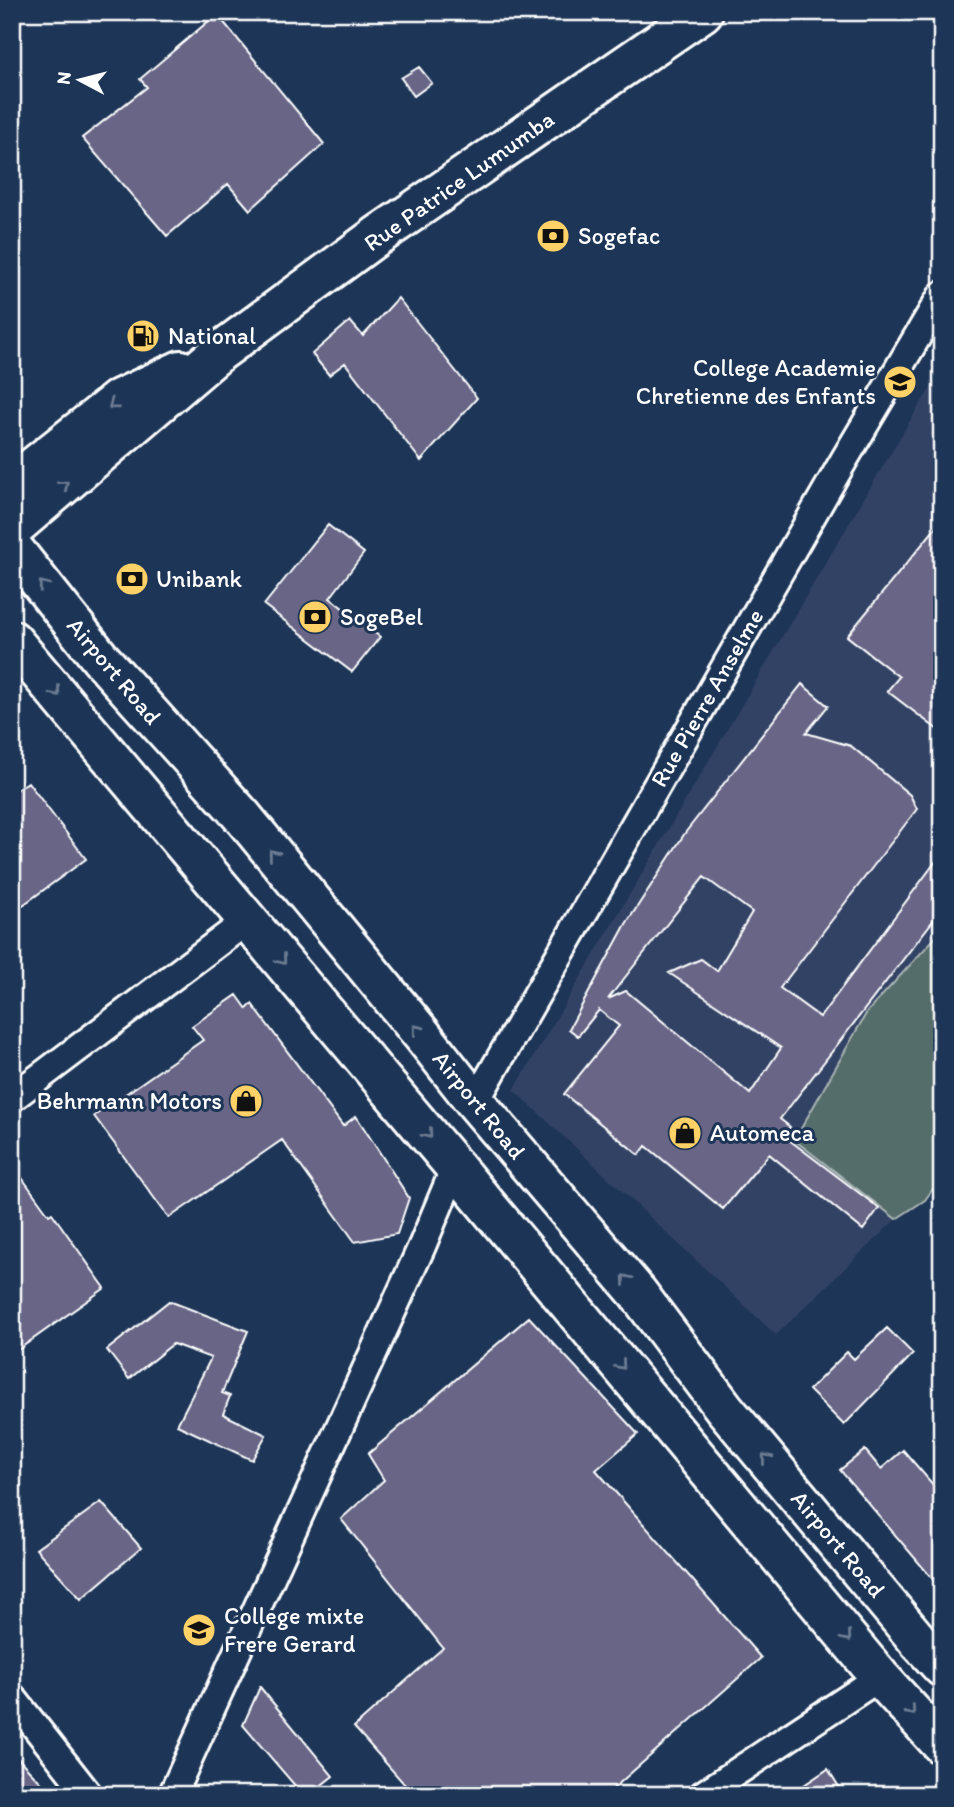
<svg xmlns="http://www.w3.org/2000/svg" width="954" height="1807" viewBox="0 0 954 1807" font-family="Itim,sans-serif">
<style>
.built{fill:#334365}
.green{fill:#556d6a;stroke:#aab6b4;stroke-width:2}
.building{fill:#676586;stroke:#fff;stroke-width:2;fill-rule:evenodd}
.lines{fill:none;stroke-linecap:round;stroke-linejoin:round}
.street-casing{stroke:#fff;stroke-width:32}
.secondary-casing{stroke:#fff;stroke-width:44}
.street{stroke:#1d3557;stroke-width:26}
.secondary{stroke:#1d3557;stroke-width:38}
.oneway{stroke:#6c7c92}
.labels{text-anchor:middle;stroke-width:6;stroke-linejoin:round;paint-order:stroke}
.street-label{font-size:24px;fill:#fff;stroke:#1d3557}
.poi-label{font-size:24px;fill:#fff;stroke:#1d3557;text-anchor:start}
</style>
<rect width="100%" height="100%" fill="#1d3557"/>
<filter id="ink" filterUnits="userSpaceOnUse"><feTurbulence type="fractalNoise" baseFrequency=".0143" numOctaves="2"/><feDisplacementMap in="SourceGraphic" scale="14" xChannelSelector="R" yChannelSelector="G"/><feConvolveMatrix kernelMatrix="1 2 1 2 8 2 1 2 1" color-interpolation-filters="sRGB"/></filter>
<g filter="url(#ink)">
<!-- built -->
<path class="built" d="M 942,370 L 942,930 L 867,1012 L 797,1141 L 896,1219 L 776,1335 L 514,1090 L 908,424 Z"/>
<!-- green -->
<path class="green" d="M 942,930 L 942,1176 L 925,1200 L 896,1219 L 797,1142 L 799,1132 L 867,1012 Z"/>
<!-- building -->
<path class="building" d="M 217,14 L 324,144 L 250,210 L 228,184 L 167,236 L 82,138 L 147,87 L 140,79 Z
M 419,67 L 432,83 L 414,96 L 401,78 Z
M 398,298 L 477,398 L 421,461 L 345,363 L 329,375 L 312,354 L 350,321 L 363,336 Z
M 942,520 L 942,733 L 887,691 L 899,677 L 847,636 Z
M 328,525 L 364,553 L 330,598 L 380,637 L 352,672 L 264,605 Z
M 802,684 L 828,706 L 806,733 L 851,746 L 910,795 L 917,809 L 780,988 L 820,1017 L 942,853 L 942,909 L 780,1119 L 790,1127 L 784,1136 L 879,1208 L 863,1230 L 769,1154 L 723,1209 L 646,1146 L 639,1155 L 564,1094 L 619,1026 L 599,1010 L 578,1036 L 569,1029 L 626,924 L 685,833 ZM 704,877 L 752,912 L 717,971 L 701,959 L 669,973 L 781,1048 L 750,1094 L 626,991 L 608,999 Z
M 28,782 L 86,859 L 12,913 L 12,793 Z
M 237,995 L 247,1009 L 252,1004 L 343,1126 L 356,1116 L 409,1198 L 397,1234 L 355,1242 L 282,1140 L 169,1218 L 94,1116 L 203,1040 L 192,1026 Z
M 12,1164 L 49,1215 L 52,1213 L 105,1288 L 12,1354 Z
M 169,1301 L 248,1331 L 222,1393 L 230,1396 L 223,1414 L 266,1435 L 252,1460 L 177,1425 L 211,1358 L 173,1344 L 129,1379 L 107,1350 Z
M 529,1317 L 638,1434 L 596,1470 L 761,1658 L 606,1795 L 414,1795 L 354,1727 L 443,1648 L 341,1519 L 384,1480 L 368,1454 Z
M 887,1328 L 913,1354 L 844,1425 L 809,1390 L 847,1352 L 854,1359 Z
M 865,1450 L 881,1469 L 903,1450 L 942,1495 L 942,1590 L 840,1470 Z
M 101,1502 L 141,1548 L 81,1599 L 36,1549 Z
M 260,1687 L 333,1776 L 309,1795 L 303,1795 L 243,1725 Z
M 12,1752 L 53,1795 L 12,1795 Z
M 828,1769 L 844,1795 L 789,1795 Z"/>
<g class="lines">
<defs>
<path id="street" d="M 12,1098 L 248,920
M 475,1102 L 844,460 L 942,295
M 12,1697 L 89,1795
M 172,1795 L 422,1246 L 455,1167
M 702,1795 L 880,1677"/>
<path id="secondary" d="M 12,484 L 119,399 L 181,370
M 12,529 L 218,353 L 377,236 L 703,12
M 12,547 L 100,658 L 243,817 L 423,1036 L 475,1102 L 637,1292 L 724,1408 L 920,1643 L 942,1667
M 12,640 L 455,1167 L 880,1677 L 942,1745"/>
</defs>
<!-- street casing -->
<use href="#street" class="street-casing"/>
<!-- secondary casing -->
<use href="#secondary" class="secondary-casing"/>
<!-- street -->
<use href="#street" class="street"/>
<!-- secondary -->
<use href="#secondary" class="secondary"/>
</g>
<!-- one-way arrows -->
<defs><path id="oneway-chevron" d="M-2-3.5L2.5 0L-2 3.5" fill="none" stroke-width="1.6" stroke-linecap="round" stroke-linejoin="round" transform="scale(1.75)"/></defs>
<g class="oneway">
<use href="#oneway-chevron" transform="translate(113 405) rotate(143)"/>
<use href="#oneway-chevron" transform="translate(64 485) rotate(-40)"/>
<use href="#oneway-chevron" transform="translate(43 585) rotate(-128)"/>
<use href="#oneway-chevron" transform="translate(56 692) rotate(50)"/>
<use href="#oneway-chevron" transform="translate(273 854) rotate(-129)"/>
<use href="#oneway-chevron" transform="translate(282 960) rotate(50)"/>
<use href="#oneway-chevron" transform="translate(417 1029) rotate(-129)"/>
<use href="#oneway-chevron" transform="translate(428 1134) rotate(50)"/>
<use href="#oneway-chevron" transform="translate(626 1279) rotate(-130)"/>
<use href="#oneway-chevron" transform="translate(621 1365) rotate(50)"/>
<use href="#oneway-chevron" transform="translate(766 1458) rotate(-130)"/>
<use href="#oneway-chevron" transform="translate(847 1637) rotate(50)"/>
<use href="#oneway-chevron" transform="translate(911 1711) rotate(48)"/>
</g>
</g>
<!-- icons -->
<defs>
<symbol id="bank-disc" viewBox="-11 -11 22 22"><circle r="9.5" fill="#ffd166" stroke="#1d3557"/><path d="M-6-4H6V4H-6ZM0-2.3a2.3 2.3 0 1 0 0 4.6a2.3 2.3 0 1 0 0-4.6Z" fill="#111"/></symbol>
<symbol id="fuel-disc" viewBox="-11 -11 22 22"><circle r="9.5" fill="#ffd166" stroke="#1d3557"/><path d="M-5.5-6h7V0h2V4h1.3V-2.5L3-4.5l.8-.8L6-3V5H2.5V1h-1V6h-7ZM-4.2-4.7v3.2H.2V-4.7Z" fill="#111"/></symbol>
<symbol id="school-disc" viewBox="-11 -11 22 22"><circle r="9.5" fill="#ffd166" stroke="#1d3557"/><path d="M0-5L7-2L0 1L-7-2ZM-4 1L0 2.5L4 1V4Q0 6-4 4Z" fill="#111"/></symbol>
<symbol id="shop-disc" viewBox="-11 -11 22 22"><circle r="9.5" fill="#ffd166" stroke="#1d3557"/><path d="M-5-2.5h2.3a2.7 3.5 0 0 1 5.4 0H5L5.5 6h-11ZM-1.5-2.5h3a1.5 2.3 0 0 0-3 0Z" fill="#111"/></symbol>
</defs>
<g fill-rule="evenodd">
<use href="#bank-disc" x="534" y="217" width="38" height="38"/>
<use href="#fuel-disc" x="124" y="317" width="38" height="38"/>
<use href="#school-disc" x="881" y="363" width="38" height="38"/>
<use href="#bank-disc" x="113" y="560" width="38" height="38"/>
<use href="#bank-disc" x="296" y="598" width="38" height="38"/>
<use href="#shop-disc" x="227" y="1082" width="38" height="38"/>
<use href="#shop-disc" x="666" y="1114" width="38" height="38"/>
<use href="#school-disc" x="180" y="1611" width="38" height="38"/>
</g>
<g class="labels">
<!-- street labels -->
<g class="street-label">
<text transform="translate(459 181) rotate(-35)" y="8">Rue Patrice Lumumba</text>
<text transform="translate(114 671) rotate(50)" y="8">Airport Road</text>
<text transform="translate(707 698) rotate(-60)" y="8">Rue Pierre Anselme</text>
<text transform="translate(479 1105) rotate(51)" y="8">Airport Road</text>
<text transform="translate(838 1544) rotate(50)" y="8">Airport Road</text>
</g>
<!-- poi labels -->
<g class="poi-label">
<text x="578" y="244">Sogefac</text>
<text x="168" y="344">National</text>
<text x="876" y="376" text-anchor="end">College Academie<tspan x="876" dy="28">Chretienne des Enfants</tspan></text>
<text x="156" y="587">Unibank</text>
<text x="340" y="625">SogeBel</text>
<text x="222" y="1109" text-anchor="end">Behrmann Motors</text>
<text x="710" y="1141">Automeca</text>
<text x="224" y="1624">College mixte<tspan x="224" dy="28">Frere Gerard</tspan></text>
</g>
</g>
<!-- margin -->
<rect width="954" height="1807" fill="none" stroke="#1d3557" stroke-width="42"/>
<rect x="21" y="21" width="912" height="1765" fill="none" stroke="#fff" stroke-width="2.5" filter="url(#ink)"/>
<!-- north arrow -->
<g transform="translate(80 80) rotate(277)" stroke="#1d3557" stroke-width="5" paint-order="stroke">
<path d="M0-5L12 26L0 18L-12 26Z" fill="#ffffff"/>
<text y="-10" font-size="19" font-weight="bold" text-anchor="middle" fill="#ffffff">N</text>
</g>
</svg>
